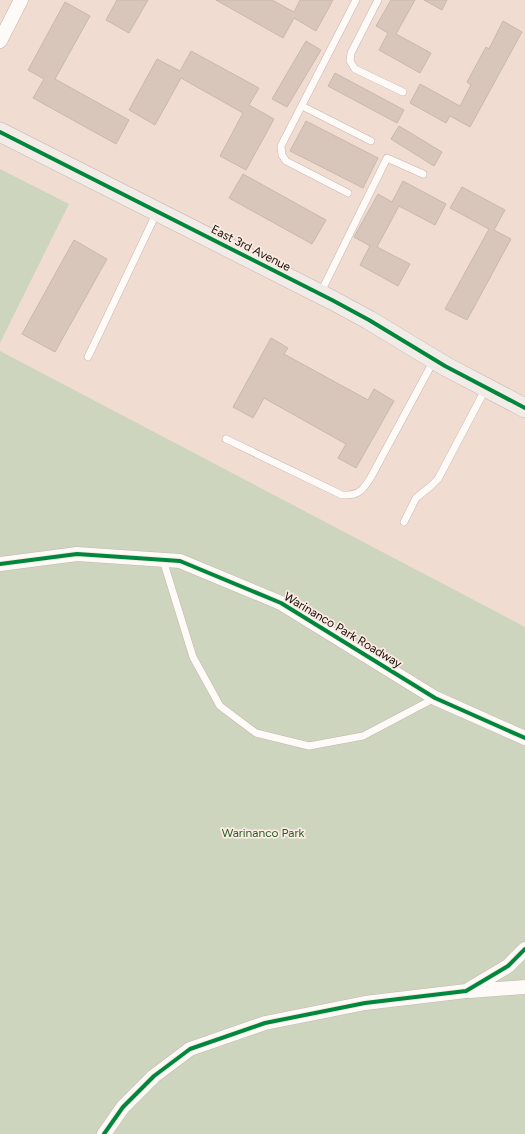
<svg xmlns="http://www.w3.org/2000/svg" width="525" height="1134" viewBox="0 0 525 1134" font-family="Figtree,sans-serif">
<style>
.green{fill:#cdd5be}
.building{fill:#d9c6ba;stroke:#c8b8af}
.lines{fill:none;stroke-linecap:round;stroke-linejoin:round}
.lane-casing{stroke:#c6b6ad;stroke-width:8}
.street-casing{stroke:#c6b6ad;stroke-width:15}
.secondary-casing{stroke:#c6b6ad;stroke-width:20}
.lane{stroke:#fdfaf8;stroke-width:7}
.street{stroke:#fdfaf8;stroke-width:14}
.secondary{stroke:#f2ece8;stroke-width:19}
.cycleway-casing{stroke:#faebe3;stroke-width:6}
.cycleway{stroke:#00873e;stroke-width:4}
.labels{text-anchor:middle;stroke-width:3.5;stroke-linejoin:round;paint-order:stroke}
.street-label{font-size:12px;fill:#190d07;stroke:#faebe3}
.park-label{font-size:12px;fill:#295f27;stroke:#faebe3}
</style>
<rect width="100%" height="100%" fill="#f1dcd2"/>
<!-- green -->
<path class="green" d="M 0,169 L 69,204 L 0,343 Z
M 0,351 L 525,627 L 525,1134 L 0,1134 Z"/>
<!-- building -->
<path class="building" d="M 117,0 L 148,0 L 129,33 L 106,20 Z
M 216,0 L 272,0 L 294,12 L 300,0 L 333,0 L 316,31 L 294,18 L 283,38 Z
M 391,0 L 415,0 L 396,34 L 431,53 L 420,73 L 379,50 L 388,33 L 376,26 Z
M 424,0 L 447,0 L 442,10 Z
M 65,2 L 90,16 L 55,79 L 129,120 L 116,144 L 33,98 L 44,79 L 28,70 Z
M 503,21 L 522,32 L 470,127 L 450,116 L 446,123 L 410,103 L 420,84 L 460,106 L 471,85 L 467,82 L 486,47 L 489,49 Z
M 306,41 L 321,50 L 287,107 L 272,99 Z
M 191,51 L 259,88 L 249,105 L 274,119 L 246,170 L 220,156 L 243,113 L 181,78 L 155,125 L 129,110 L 157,59 L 180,71 Z
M 335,73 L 404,110 L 397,123 L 328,86 Z
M 306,121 L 378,158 L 363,188 L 290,151 Z
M 399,126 L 442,152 L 434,166 L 391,139 Z
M 243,174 L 326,220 L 312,244 L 229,198 Z
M 403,181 L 446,204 L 435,225 L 399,206 L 377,247 L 410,264 L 398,286 L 360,265 L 370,246 L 354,237 L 378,194 L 392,202 Z
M 462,187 L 505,210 L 494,230 L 511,239 L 467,320 L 445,309 L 489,229 L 450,208 Z
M 74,240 L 107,259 L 55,352 L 22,334 Z
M 271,338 L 288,348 L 284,354 L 368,400 L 374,389 L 394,401 L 356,468 L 338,458 L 346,444 L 264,398 L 253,418 L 233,407 Z"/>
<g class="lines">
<defs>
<path id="lane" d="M 378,0 L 351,53 L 350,61 L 355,69 L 403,92
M 302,106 L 371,141
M 348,193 L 286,161 L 282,155 L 281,146 L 356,0
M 320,294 L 387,158 L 423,174
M 88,357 L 157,212
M 226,439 L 342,495 C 359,496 363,490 371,477 L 434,360
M 404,522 L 416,498 L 432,485 L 438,479 L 486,388
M 163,560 L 193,657 L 220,706 L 256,733 L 309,746 L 363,736 L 435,698"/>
<path id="street" d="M 0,41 L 21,0
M 0,564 L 77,554 L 180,561 L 281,603 L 435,698 L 525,738
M 470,991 L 525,987
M 104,1134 L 123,1107 L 154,1076 L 190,1049 L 265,1023 L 365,1003 L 466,991 L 508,966 L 525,949"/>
<path id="secondary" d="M 0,132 L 332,300 L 369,320 L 445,366 L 525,408"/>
</defs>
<!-- lane casing -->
<use href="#lane" class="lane-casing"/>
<!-- street casing -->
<use href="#street" class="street-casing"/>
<!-- secondary casing -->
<use href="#secondary" class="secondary-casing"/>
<!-- lane -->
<use href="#lane" class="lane"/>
<!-- street -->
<use href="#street" class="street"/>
<!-- secondary -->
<use href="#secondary" class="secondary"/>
<defs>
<path id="cycleway" d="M 0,132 L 332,300 L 369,320 L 445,366 L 525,408
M 0,564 L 77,554 L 180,561 L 281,603 L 435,698 L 525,738
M 104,1134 L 123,1107 L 154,1076 L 190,1049 L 265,1023 L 365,1003 L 466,991 L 508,966 L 525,949"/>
</defs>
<!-- cycleway casing -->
<use href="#cycleway" class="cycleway-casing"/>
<!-- cycleway -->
<use href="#cycleway" class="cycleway"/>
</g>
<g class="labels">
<!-- street labels -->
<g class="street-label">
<text transform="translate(251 248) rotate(27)" y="4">East 3rd Avenue</text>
<text transform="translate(343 630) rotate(31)" y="4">Warinanco Park Roadway</text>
</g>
<!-- park labels -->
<g class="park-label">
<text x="263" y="837">Warinanco Park</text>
</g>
</g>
</svg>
